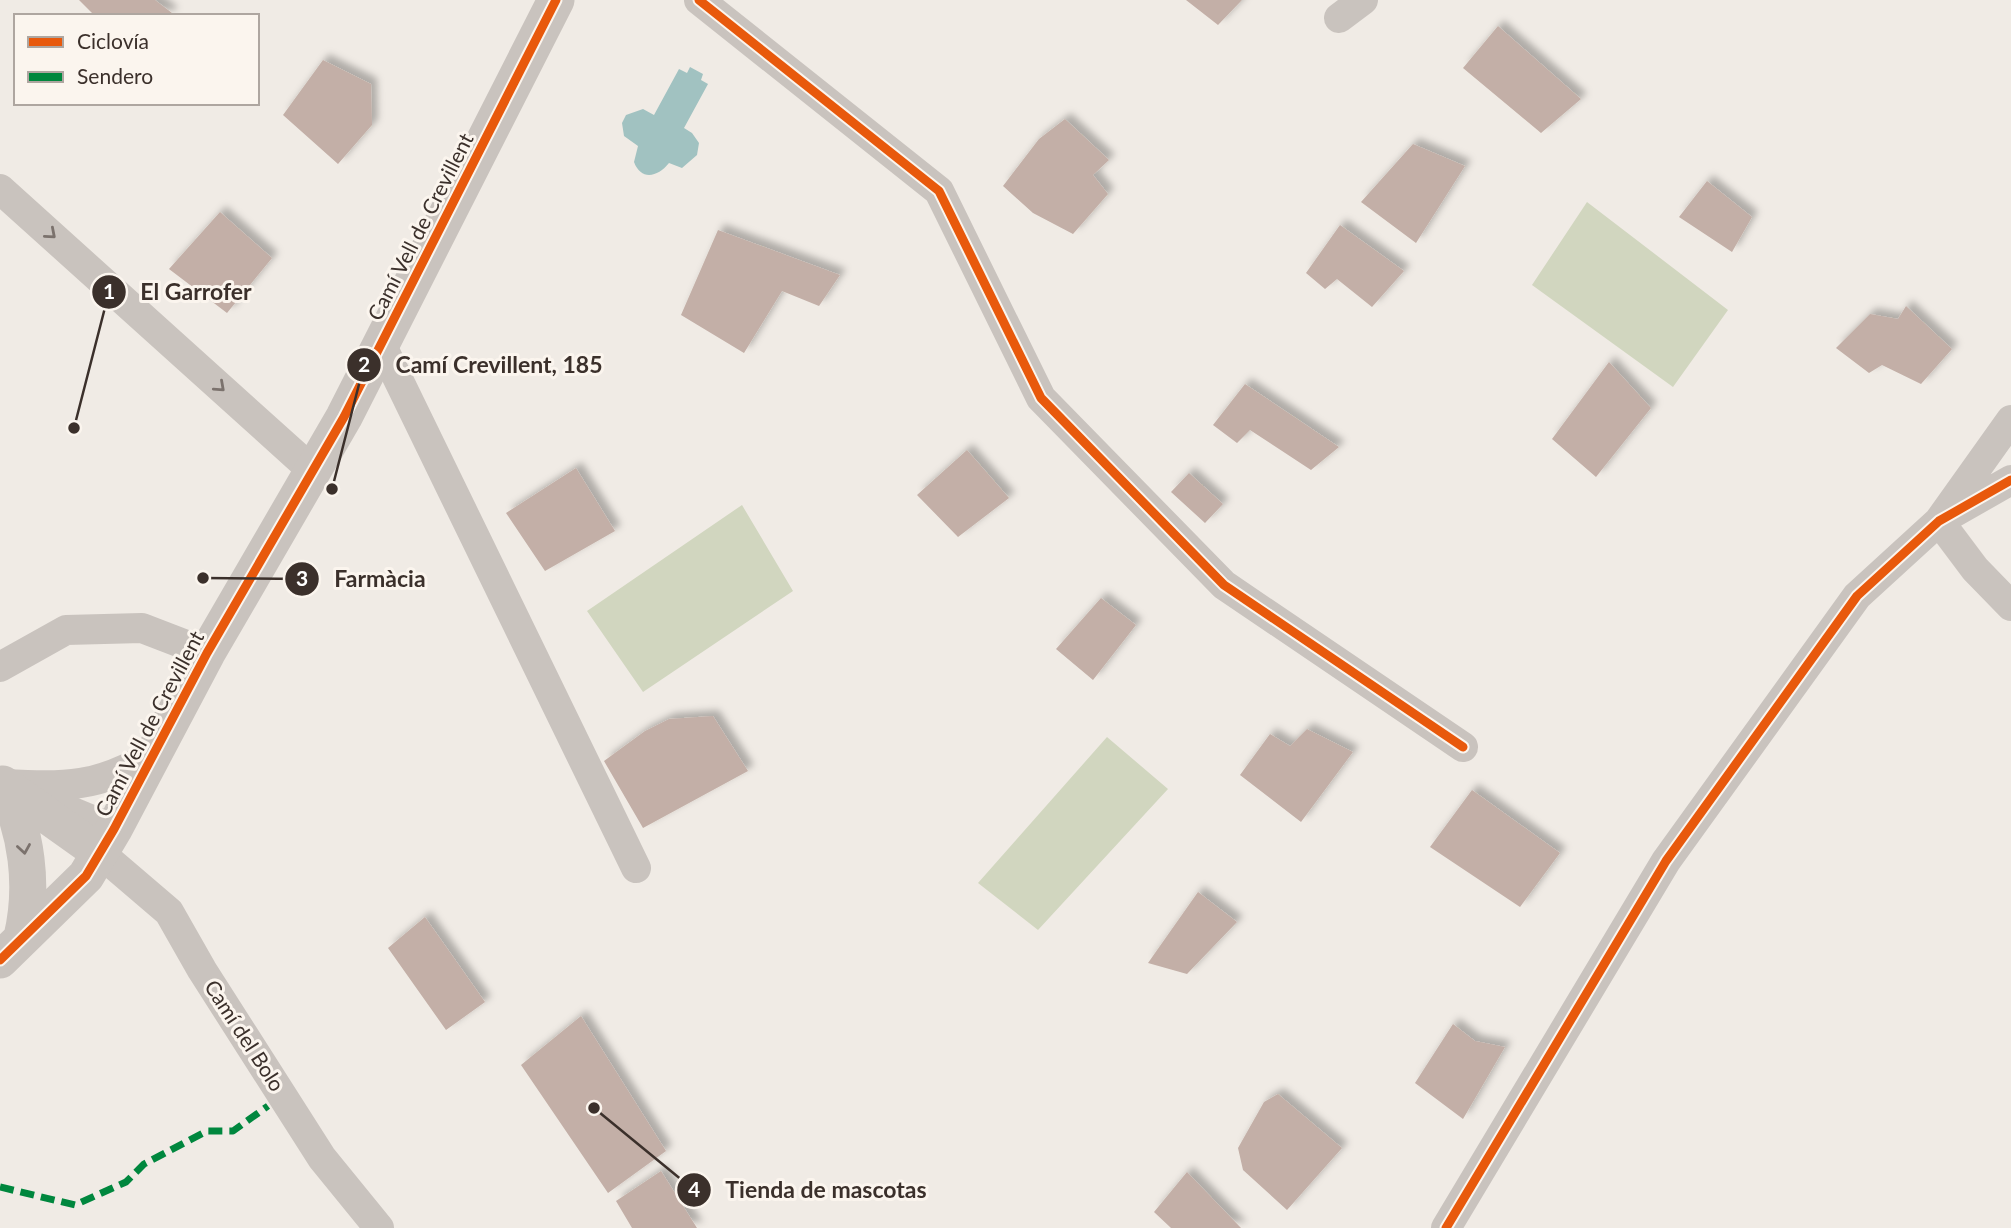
<svg xmlns="http://www.w3.org/2000/svg" width="2011" height="1228" viewBox="0 0 2011 1228" font-family="Lato,sans-serif">
<style>
.green{fill:#d1d6bf}
.water{fill:#a1c2c1}
.building{fill:#c3afa7;filter:url(#shadow)}
.lines{fill:none;stroke-linecap:round;stroke-linejoin:round}
.minor{stroke:#c9c3be;stroke-width:30}
.tertiary{stroke:#c9c3be;stroke-width:37}
.quiet{stroke:#00873e;stroke-width:7;stroke-dasharray:14 7;stroke-linecap:butt}
.cycleway-casing{stroke:#fbf5ee;stroke-width:13}
.cycleway{stroke:#e8590c;stroke-width:9}
.oneway{stroke:#7b726d}
.labels{text-anchor:middle;stroke-width:6;stroke-linejoin:round;paint-order:stroke}
.street-label{font-size:21px;fill:#3b302b;stroke:#fbf5ee}
.leader{fill:none;stroke:#3b302b;stroke-width:2.5}
.callout-dot{fill:#3b302b;stroke:#fbf5ee;stroke-width:2.5}
.mark-label{font-size:21px;text-anchor:middle;font-weight:bold;fill:#fff}
.callout-label{font-size:23px;text-anchor:middle;font-weight:bold;fill:#3b302b;stroke:#fbf5ee;stroke-width:6;stroke-linejoin:round;paint-order:stroke}
</style>
<defs>
<filter id="shadow"><feDropShadow dx="6" dy="-6" stdDeviation="3.5" flood-color="#0004"/></filter>
</defs>
<rect width="100%" height="100%" fill="#f0ebe5"/>
<!-- green -->
<path class="green" d="M 1587,202 L 1728,310 L 1673,387 L 1532,285 Z
M 742,505 L 793,591 L 643,692 L 587,611 Z
M 1107,737 L 1168,789 L 1038,930 L 978,883 Z"/>
<!-- water -->
<path class="water" d="M 690,67 L 703,74 L 701,80 L 708,84 L 684,128 L 692,133 L 699,143 L 697,155 L 682,168 L 669,163 C 658,177 641,181 634,162 L 638,146 L 624,136 L 622,123 L 626,115 L 643,109 L 654,115 L 679,69 L 687,73 Z"/>
<!-- building -->
<path class="building" d="M 79,0 L 155,0 L 172,13 L 168,16 L 95,16 Z
M 1186,0 L 1242,0 L 1218,25 Z
M 1498,26 L 1581,99 L 1541,133 L 1463,68 Z
M 323,60 L 371,84 L 372,125 L 338,164 L 283,115 Z
M 1065,119 L 1109,160 L 1093,175 L 1108,194 L 1073,234 L 1033,213 L 1003,186 L 1039,139 Z
M 1413,144 L 1465,166 L 1416,243 L 1361,202 Z
M 1707,181 L 1752,217 L 1732,252 L 1679,217 Z
M 220,212 L 272,258 L 227,313 L 169,269 Z
M 1340,225 L 1404,271 L 1372,307 L 1337,279 L 1325,289 L 1306,273 Z
M 718,230 L 840,275 L 819,306 L 782,291 L 744,353 L 681,315 Z
M 1906,306 L 1952,349 L 1921,384 L 1882,365 L 1869,373 L 1836,348 L 1870,314 L 1898,319 Z
M 1609,362 L 1651,408 L 1596,477 L 1552,439 Z
M 1245,384 L 1339,447 L 1311,470 L 1250,430 L 1237,443 L 1213,425 Z
M 967,450 L 1009,498 L 958,537 L 917,495 Z
M 576,468 L 615,531 L 545,571 L 506,513 Z
M 1189,473 L 1223,504 L 1205,523 L 1171,492 Z
M 1101,598 L 1136,625 L 1093,680 L 1056,649 Z
M 713,716 L 748,771 L 643,828 L 604,761 L 645,731 L 669,719 Z
M 1307,729 L 1353,752 L 1301,822 L 1240,775 L 1270,734 L 1290,746 Z
M 1472,790 L 1560,853 L 1520,907 L 1430,847 Z
M 1198,892 L 1237,922 L 1187,974 L 1148,963 Z
M 425,917 L 485,1002 L 446,1030 L 388,948 Z
M 581,1016 L 666,1151 L 608,1193 L 521,1065 Z
M 1453,1024 L 1475,1041 L 1505,1047 L 1463,1119 L 1415,1083 Z
M 1278,1094 L 1342,1148 L 1287,1210 L 1243,1170 L 1238,1148 L 1264,1102 Z
M 661,1171 L 697,1228 L 632,1228 L 616,1201 Z
M 1187,1172 L 1241,1228 L 1171,1228 L 1154,1212 Z"/>
<g class="lines">
<!-- minor -->
<path class="minor" d="M 699,0 L 939,191 L 1041,398 L 1224,585 L 1463,747
M 1339,18 L 1363,0
M 0,189 L 313,471
M 381,344 L 636,868
M 2011,420 L 1939,521 L 1975,569 L 2011,606
M 0,667 L 66,630 L 142,628 L 207,653
M 3,784 C 64,787 100,788 153,754
M 39,798 L 114,829
M 100,853 L 169,912 L 202,970 L 322,1158 L 379,1228
M 1446,1228 L 1666,861 L 1857,596 L 1939,521 L 2011,480"/>
<!-- tertiary -->
<path class="tertiary" d="M 3,784 C 27,831 34,886 22,937
M 3,784 L 100,853
M 0,960 L 86,876 L 114,829 L 207,653 L 344,417 L 556,0"/>
<!-- quiet -->
<path class="quiet" d="M 0,1187 L 75,1205 L 126,1182 L 144,1164 L 207,1131 L 233,1131 L 268,1106"/>
<defs>
<path id="cycleway" d="M 699,0 L 939,191 L 1041,398 L 1224,585 L 1463,747
M 0,960 L 86,876 L 114,829 L 207,653 L 344,417 L 556,0
M 1446,1228 L 1666,861 L 1857,596 L 1939,521 L 2011,480"/>
</defs>
<!-- cycleway casing -->
<use href="#cycleway" class="cycleway-casing"/>
<!-- cycleway -->
<use href="#cycleway" class="cycleway"/>
</g>
<!-- one-way arrows -->
<defs><path id="oneway-chevron" d="M-2-3.5L2.5 0L-2 3.5" fill="none" stroke-width="1.6" stroke-linecap="round" stroke-linejoin="round" transform="scale(1.75)"/></defs>
<g class="oneway">
<use href="#oneway-chevron" transform="translate(51 234) rotate(41)"/>
<use href="#oneway-chevron" transform="translate(220 387) rotate(42)"/>
<use href="#oneway-chevron" transform="translate(24 849) rotate(81)"/>
</g>
<g class="labels">
<!-- street labels -->
<g class="street-label">
<text transform="translate(421 227) rotate(-63)" y="7">Camí Vell de Crevillent</text>
<text transform="translate(150 724) rotate(-62)" y="7">Camí Vell de Crevillent</text>
<text transform="translate(244 1036) rotate(57)" y="7">Camí del Bolo</text>
</g>
</g>
<!-- callouts -->
<path class="leader" d="M74 428L109 292M332 489L364 365M203 578L302 579M594 1108L694 1190"/>
<g class="callout-dot">
<circle cx="74" cy="428" r="7"/>
<circle cx="332" cy="489" r="7"/>
<circle cx="203" cy="578" r="7"/>
<circle cx="594" cy="1108" r="7"/>
<circle cx="109" cy="292" r="18"/>
<circle cx="364" cy="365" r="18"/>
<circle cx="302" cy="579" r="18"/>
<circle cx="694" cy="1190" r="18"/>
</g>
<g class="mark-label">
<text x="109" y="299">1</text>
<text x="364" y="372">2</text>
<text x="302" y="586">3</text>
<text x="694" y="1197">4</text>
</g>
<g class="callout-label">
<text x="196" y="300">El Garrofer</text>
<text x="499" y="373">Camí Crevillent, 185</text>
<text x="380" y="587">Farmàcia</text>
<text x="826" y="1198">Tienda de mascotas</text>
</g>
<!-- legend -->
<rect x="14" y="14" width="245" height="91" fill="#fbf5ee" stroke="#aea6a0" stroke-width="2"/>
<rect x="28" y="37" width="35" height="10" fill="#e8590c" stroke="#aea6a0" stroke-width="2"/>
<text x="77" y="49" font-size="21" fill="#3b302b">Ciclovía</text>
<rect x="28" y="72" width="35" height="10" fill="#00873e" stroke="#aea6a0" stroke-width="2"/>
<text x="77" y="84" font-size="21" fill="#3b302b">Sendero</text>
</svg>
